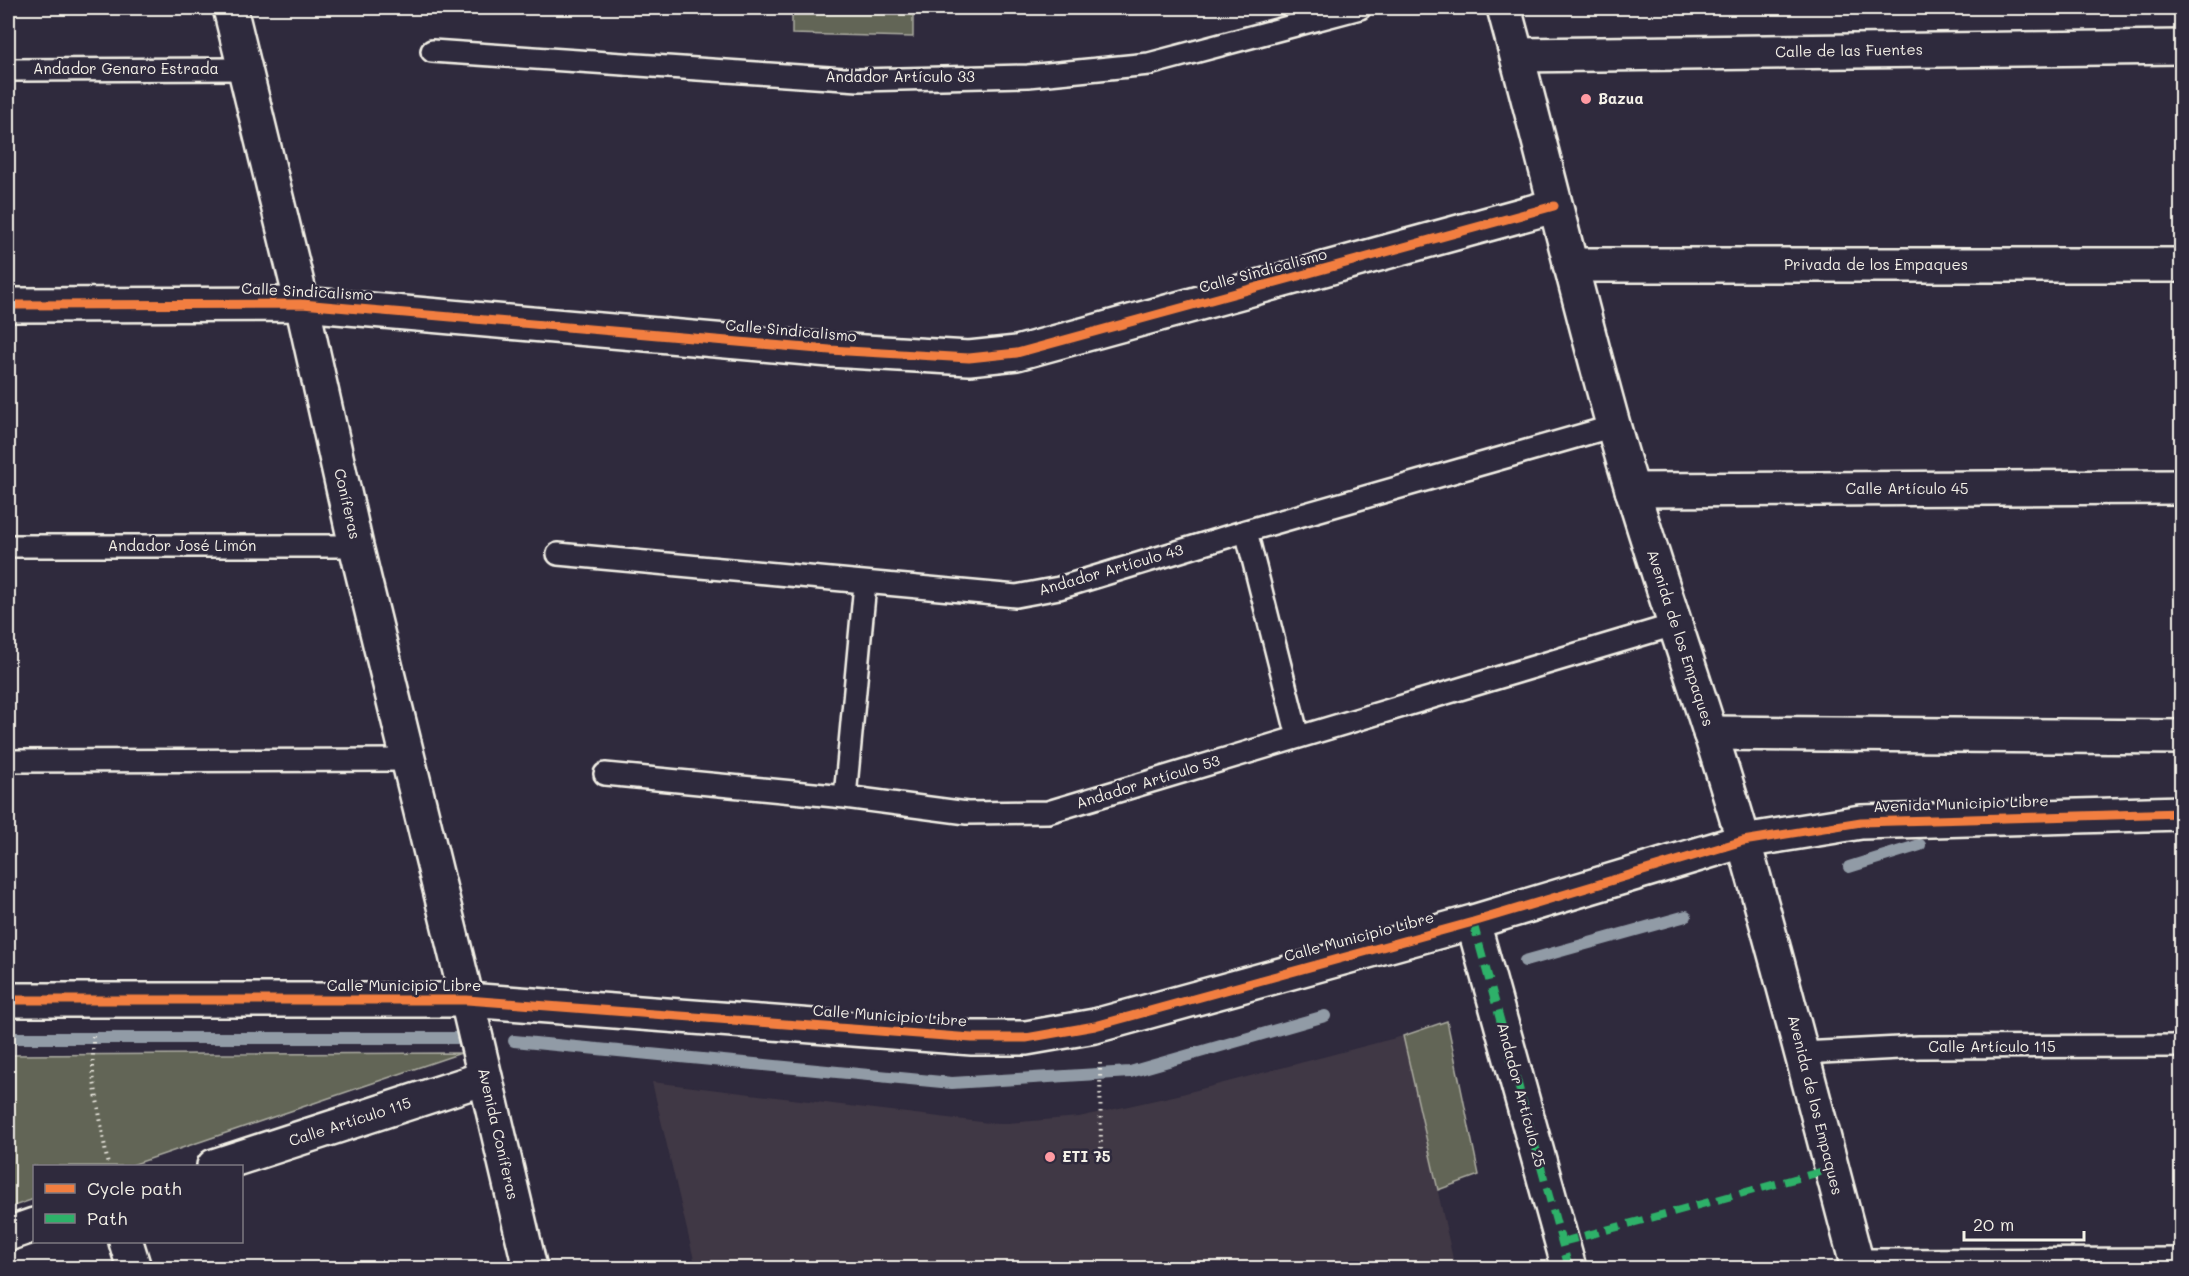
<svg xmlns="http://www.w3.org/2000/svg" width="2189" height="1276" viewBox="0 0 2189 1276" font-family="Mali,sans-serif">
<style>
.built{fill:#413845}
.green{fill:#626557;stroke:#ababa0;stroke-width:1.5}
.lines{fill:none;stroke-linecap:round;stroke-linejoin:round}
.stream{stroke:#919ba6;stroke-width:12}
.service-casing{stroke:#f4f1e8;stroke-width:26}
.minor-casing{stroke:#f4f1e8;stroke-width:38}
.tertiary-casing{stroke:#f4f1e8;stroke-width:38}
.secondary-casing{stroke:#f4f1e8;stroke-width:38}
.path{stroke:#f4f1e8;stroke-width:4;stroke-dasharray:1.5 4.5;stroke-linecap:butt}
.service{stroke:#2f2a3d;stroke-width:21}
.minor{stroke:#2f2a3d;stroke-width:33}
.tertiary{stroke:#2f2a3d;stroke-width:33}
.secondary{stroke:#2f2a3d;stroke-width:33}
.quiet{stroke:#2db169;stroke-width:8;stroke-dasharray:15 8;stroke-linecap:butt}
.cycleway-casing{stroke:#2f2a3d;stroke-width:13}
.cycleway{stroke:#f27e40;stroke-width:9}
.poi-dot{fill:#ff9aa2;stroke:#2f2a3d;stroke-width:2}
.labels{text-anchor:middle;stroke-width:5;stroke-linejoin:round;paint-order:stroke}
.street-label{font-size:15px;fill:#f4f1e8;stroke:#2f2a3d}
.poi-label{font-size:15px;font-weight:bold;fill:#f4f1e8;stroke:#2f2a3d;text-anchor:start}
</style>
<rect width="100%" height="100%" fill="#2f2a3d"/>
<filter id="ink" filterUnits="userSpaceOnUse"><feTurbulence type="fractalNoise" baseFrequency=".0167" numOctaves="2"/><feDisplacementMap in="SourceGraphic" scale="12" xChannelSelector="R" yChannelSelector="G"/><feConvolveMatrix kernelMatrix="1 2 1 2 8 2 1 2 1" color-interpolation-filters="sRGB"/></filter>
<g filter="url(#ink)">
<!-- built -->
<path class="built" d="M 1403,1036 L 1455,1268 L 696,1268 L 652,1082 L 997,1124 L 1079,1117 L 1178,1095 Z"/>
<!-- green -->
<path class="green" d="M 792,8 L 913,8 L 913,37 L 792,34 Z
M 1447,1021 L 1479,1175 L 1438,1190 L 1403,1036 Z
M 461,1053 L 129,1166 L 34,1166 L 34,1199 L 8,1208 L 8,1055 Z"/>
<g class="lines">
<!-- stream -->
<path class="stream" d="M 1849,867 L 1920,845
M 1525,961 L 1686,916
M 8,1038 L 457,1038
M 514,1041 L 952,1083 L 1130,1072 L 1325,1016"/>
<defs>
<path id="service" d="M 432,51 L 859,80 L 1028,76 L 1149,64 L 1360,8
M 8,70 L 244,69
M 1246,531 L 1298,737
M 8,546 L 356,546
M 558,554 L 1016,596 L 1059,588 L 1246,531 L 1614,426
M 8,761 L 409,760
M 605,774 L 845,797 L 967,813 L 1048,812 L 1674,625
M 845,797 L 865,584
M 1802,1053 L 1919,1047 L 2182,1046"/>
<path id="minor" d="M 1517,55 L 2182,47
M 1570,265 L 2182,265
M 8,305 L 302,304 L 830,350 L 969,358 L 1017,353 L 1554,206
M 1632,490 L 2182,487
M 1710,733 L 2182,737
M 1473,922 L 1569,1268
M 8,1000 L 467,1000 L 972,1038 L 1026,1038 L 1095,1026 L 1473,922 L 1743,841 L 1861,822 L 2182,813
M 214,1166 L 485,1078
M 8,1234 L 34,1225
M 126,1242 L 134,1268
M 1858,1266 L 2182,1265"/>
<path id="tertiary" d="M 230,8 L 302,304 L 356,546 L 467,1000 L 530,1268"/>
<path id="secondary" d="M 1504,8 C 1542,147 1575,288 1614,428 C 1653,567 1704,703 1744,843 C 1785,984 1820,1126 1858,1268"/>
</defs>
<!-- service casing -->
<use href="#service" class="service-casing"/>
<!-- minor casing -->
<use href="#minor" class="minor-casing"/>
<!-- tertiary casing -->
<use href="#tertiary" class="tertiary-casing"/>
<!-- secondary casing -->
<use href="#secondary" class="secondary-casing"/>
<!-- path -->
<path class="path" d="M 93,1036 L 93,1075 L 108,1166
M 1100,1063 L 1101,1152"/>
<!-- service -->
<use href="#service" class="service"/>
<!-- minor -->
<use href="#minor" class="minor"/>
<!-- tertiary -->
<use href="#tertiary" class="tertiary"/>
<!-- secondary -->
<use href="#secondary" class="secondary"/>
<!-- quiet -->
<path class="quiet" d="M 1473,922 L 1569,1268
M 1562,1242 L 1831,1169"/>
<defs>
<path id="cycleway" d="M 8,305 L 302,304 L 830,350 L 969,358 L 1017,353 L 1554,206
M 8,1000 L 467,1000 L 972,1038 L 1026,1038 L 1095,1026 L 1473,922 L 1743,841 L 1861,822 L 2182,813"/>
</defs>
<!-- cycleway casing -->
<use href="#cycleway" class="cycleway-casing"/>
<!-- cycleway -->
<use href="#cycleway" class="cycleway"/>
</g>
</g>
<!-- markers -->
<g class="poi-dot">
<circle cx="1586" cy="99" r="6"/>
<circle cx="1050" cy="1157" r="6"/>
</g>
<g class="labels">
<!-- street labels -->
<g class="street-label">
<text transform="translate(1849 51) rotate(-1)" y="5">Calle de las Fuentes</text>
<text x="126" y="74">Andador Genaro Estrada</text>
<text x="900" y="82">Andador Artículo 33</text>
<text x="1876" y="270">Privada de los Empaques</text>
<text transform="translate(1263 271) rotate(-15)" y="5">Calle Sindicalismo</text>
<text transform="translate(307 292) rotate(3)" y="5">Calle Sindicalismo</text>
<text transform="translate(791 331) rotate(5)" y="5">Calle Sindicalismo</text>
<text x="1907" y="494">Calle Artículo 45</text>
<text transform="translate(347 504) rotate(77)" y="5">Coníferas</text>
<text x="182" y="551">Andador José Limón</text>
<text transform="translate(1111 570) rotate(-16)" y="5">Andador Artículo 43</text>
<text transform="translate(1680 638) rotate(72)" y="5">Avenida de los Empaques</text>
<text transform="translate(1148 782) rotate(-17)" y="5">Andador Artículo 53</text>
<text transform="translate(1961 804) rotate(-2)" y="5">Avenida Municipio Libre</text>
<text transform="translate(1359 937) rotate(-15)" y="5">Calle Municipio Libre</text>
<text x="404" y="991">Calle Municipio Libre</text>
<text transform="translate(890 1016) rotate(4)" y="5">Calle Municipio Libre</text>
<text x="1992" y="1052">Calle Artículo 115</text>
<text transform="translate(1521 1095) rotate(75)" y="5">Andador Artículo 25</text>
<text transform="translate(1815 1105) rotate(76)" y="5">Avenida de los Empaques</text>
<text transform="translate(350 1122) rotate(-18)" y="5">Calle Artículo 115</text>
<text transform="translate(498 1134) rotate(77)" y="5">Avenida Coníferas</text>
</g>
<!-- poi labels -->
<g class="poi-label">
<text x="1598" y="104">Bazua</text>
<text x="1062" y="1162">ETI 75</text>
</g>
</g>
<!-- margin -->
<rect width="2189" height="1276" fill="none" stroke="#2f2a3d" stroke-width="30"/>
<rect x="15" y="15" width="2159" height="1246" fill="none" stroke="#f4f1e8" stroke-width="2" filter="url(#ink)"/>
<!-- legend -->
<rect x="33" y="1165" width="210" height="78" fill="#2f2a3d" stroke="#7e7a81" stroke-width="1.5"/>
<rect x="45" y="1184" width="30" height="9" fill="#f27e40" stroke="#7e7a81" stroke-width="1.5"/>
<text x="87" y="1195" font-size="18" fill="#f4f1e8">Cycle path</text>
<rect x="45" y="1214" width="30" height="9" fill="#2db169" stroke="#7e7a81" stroke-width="1.5"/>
<text x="87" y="1225" font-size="18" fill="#f4f1e8">Path</text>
<!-- scale -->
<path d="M1964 1231v9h120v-9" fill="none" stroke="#f4f1e8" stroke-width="3"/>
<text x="1973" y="1231" font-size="18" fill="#f4f1e8" stroke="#2f2a3d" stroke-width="4.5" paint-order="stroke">20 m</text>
</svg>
